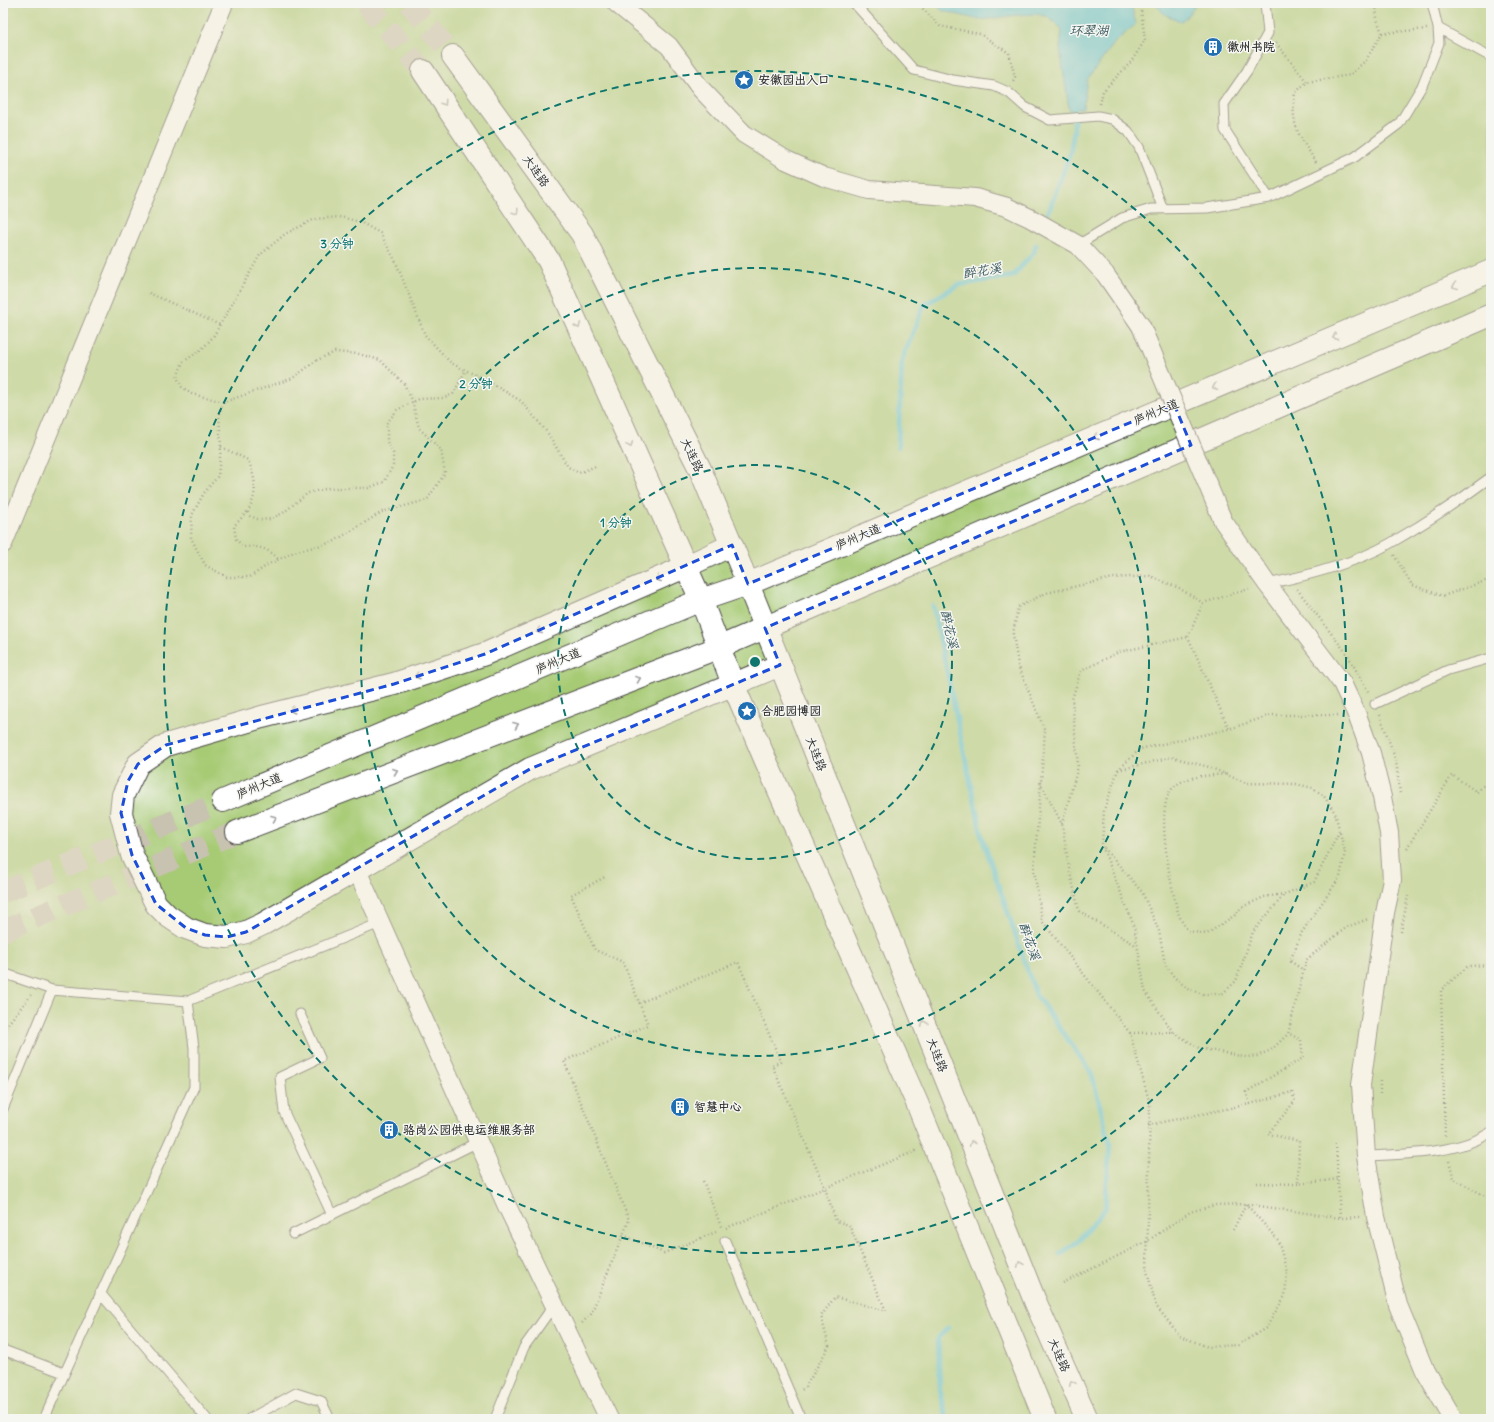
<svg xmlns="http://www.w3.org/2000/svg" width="1494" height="1422" viewBox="0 0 1494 1422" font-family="Delius,'LXGW WenKai TC',sans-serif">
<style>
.green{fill:#a7cb75;stroke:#697b50}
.water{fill:#53bfce;stroke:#3f757c}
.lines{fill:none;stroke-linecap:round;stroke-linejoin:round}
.stream{stroke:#53bfce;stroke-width:5}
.secondary-tunnel{stroke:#c8c2b0;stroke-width:22;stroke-dasharray:22 11;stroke-linecap:butt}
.primary-tunnel{stroke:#c8c2b0;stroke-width:22;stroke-dasharray:22 11;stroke-linecap:butt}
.lane-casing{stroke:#484744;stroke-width:11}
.street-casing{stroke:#484744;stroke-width:20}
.secondary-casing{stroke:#484744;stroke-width:24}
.primary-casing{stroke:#484744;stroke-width:24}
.path{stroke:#484744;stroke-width:2.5;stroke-dasharray:1 3;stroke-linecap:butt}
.lane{stroke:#fff;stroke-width:9}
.street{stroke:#fff;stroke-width:18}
.secondary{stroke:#fff;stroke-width:22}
.primary{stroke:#fff;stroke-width:22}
.street-bridge-casing{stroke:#484744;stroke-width:20;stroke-linecap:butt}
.street-bridge{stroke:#fff;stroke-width:18}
.oneway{stroke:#a0a0a0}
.marked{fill:none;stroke:#1d4ed8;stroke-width:3;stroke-dasharray:8 5;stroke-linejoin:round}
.ring{fill:none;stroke:#0f766e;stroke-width:2;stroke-dasharray:7 5}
.labels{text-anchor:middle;stroke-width:3;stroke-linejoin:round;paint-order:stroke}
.poi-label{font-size:12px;font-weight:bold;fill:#2b2b2b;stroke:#f6f6f2;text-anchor:start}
.street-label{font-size:12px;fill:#2b2b2b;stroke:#f6f6f2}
.water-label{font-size:13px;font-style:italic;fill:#37575c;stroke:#f6f6f2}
.centre{fill:#0f766e;stroke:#f6f6f2;stroke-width:2}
.ring-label{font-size:12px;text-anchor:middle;font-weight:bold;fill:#0f766e;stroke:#f6f6f2;stroke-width:3;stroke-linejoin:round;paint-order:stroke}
</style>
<rect width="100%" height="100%" fill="#f6f6f2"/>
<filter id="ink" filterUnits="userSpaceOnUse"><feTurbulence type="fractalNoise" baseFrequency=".025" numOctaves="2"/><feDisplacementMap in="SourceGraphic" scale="8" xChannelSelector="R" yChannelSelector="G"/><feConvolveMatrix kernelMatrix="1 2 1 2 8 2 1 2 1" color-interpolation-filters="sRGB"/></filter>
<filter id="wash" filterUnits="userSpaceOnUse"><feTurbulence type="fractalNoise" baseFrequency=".012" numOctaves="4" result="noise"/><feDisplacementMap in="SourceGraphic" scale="16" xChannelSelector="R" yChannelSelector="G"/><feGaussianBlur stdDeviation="0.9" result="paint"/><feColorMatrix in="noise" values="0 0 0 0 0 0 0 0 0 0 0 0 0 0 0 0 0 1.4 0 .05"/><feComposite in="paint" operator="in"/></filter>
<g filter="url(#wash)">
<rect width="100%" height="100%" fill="#efe8d1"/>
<!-- green -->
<path class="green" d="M 3,3 L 1491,3 L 1491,1419 L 3,1419 Z"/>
<!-- water -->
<path class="water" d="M 934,3 L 1131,3 L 1136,24 L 1116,41 L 1087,80 L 1083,108 L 1069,110 L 1060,48 L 1062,29 L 1048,17 L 1037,14 L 1018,15 L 980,20 L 943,11 Z
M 1155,3 L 1196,3 L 1193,9 L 1182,22 L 1164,14 Z"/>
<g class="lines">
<!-- stream -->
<path class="stream" d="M 1048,213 L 1070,154 L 1074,130 L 1074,109
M 898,447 L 902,360 L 924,305 L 958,285 L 1013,276 L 1034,252 L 1036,245
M 933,606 L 982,837 L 1036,995 L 1091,1072 L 1110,1144 L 1105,1209 L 1077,1242 L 1060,1254
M 947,1419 L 940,1390 L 938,1338 L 948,1328"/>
</g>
</g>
<g filter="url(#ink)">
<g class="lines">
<!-- secondary-tunnel -->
<path class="secondary-tunnel" d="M 366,3 L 423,71
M 409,3 L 453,56"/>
<!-- primary-tunnel -->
<path class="primary-tunnel" d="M 3,892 L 223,801
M 3,931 L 237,832"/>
<defs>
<path id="lane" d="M 854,3 L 914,70 L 953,80 L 994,86 L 1008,92 L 1025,107 L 1050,120 L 1098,116 L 1112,119 L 1128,131 L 1139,147 L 1163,209
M 1265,3 L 1268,33 L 1247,71 L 1224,104 L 1225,130 L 1269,198
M 1438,28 L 1491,57
M 1078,245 L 1122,218 L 1151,209 L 1207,208 L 1269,198 L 1355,157 L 1399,124 L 1422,86 L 1439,43 L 1438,28 L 1432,3
M 1267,584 C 1307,576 1353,564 1389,544 C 1424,524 1459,501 1491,477
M 1375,704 L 1448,670 L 1491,658
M 3,973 L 52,990 L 188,1001 L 380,923
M 300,1014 L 320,1058 L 280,1077 L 284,1112 L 332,1215
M 3,1109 L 52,990
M 1366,1156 C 1404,1154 1459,1154 1491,1132
M 293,1234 L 478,1142
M 725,1241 L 801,1419
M 100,1293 L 207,1419
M 3,1350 L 64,1373
M 44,1419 L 194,1087 L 194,1048 L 188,1001
M 249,1419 L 296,1393 L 321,1401 L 330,1419
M 495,1419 L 524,1347 L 554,1305"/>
<path id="street" d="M 616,3 L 669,46 L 701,89 L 744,134 L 786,160 L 824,177 L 869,190 L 975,198 L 1007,207 L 1030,218 L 1078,245 L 1105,274 L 1141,326
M 1223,521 L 1267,584 L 1342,683 L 1357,715 L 1371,753 L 1382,797 L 1389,833 L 1392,880 L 1385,913 L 1361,1085 L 1366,1156 L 1376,1217 L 1398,1305 L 1425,1371 L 1453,1419
M 3,544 L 224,3
M 356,868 L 506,1204 L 609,1419"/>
<path id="secondary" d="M 453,56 L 582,234 L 700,469 L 748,584 L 1035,1301 L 1087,1419
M 423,71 L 549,261 L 701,600 L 733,684 L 765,759 L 917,1103 L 1045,1419
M 732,545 L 685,567 L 485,654 L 394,684 L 262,717 L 166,745 L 138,764 L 123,795 L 121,813 L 132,855 L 156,904 L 168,916 L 186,928 L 205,935 L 227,937 L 246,932 L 263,924 L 530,769 L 780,665"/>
<path id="primary" d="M 223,801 L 701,600 L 748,584 L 1491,271
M 237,832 L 720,647 L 1491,315"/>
</defs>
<!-- lane casing -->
<use href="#lane" class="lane-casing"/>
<!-- street casing -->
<use href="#street" class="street-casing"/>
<!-- secondary casing -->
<use href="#secondary" class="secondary-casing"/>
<!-- primary casing -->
<use href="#primary" class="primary-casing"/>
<!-- path -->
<path class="path" d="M 917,3 L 940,26 L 980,34 L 1009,53 L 1015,77 L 1013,81
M 1382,33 L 1427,29
M 1276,43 L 1307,82
M 1100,104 L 1103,91 L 1131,62 L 1145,40 L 1140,3
M 1316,162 C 1299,135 1290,127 1295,93 L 1307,82 L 1350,75 L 1366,60 L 1382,33 L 1377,19 L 1376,3
M 149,293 L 220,325
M 224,402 L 219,414 L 221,447 L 218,476 L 204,493 L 192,515 L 191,538 L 205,565 L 227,577 L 250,577 L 269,564 L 294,552 L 333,542 L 382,512 L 427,500 L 445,473 L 441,450 L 419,428 L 412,400 L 404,384 L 380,360 L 359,354 L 335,352 L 317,360 L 293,378 L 224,402 L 192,394 L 182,387 L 177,377 L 183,362 L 202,349 L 213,337 L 260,255 L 285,234 L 315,219 L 341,217 L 360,222 L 380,233 L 395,260 L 425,335 L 451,363 L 484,379 L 521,401 L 547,432 L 568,467 L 579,473 L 596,466
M 221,447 L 248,460 C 256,480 258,491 248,512 L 250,516 L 260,520 L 270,519 L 283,513 L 308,493 L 329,488 L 368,488 L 384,482 L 393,466 L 393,453 L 387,442 L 387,423 L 397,410 L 419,399 L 444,398 L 453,394 L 466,370
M 247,512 L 234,526 L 236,539 L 243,547 C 259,546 268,548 278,559
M 1394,555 L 1412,585 L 1443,596 L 1491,579
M 1297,589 L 1347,654 L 1369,693
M 1203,603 L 1188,637 L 1229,729
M 1380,715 L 1396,761 L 1400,793
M 1118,770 L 1172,757 L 1209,767 L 1246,783 L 1296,784 L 1313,788 L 1324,796 L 1335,813 L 1345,852 L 1340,877 L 1302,932 L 1290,961 L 1303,970
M 1225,774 C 1208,776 1183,775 1171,790 C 1155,810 1171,888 1178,912 C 1180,919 1184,925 1188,931 L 1207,934 L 1235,915 L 1242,907 L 1264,897 L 1285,894 L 1314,882 L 1340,830
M 1040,782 L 1062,824 L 1069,868 L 1079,911 L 1137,946
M 1062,824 L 1078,767 L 1072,699 L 1081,671 L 1119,652 L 1188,637
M 1104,848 L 1142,892 L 1159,931 L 1165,964 L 1174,977 L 1188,989 L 1203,994 L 1222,994 L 1236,981 L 1253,932 L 1284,895
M 1407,848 L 1452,775 L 1477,792 L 1491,778
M 1401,932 L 1408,896
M 639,1003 L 738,962 L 781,1062 L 772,1065 L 825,1188 L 836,1221 L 849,1225 L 886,1311 L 835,1297 L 821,1316 L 829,1346 L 805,1388 L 801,1390
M 3,1030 L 31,995
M 1173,1032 L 1145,991 L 1134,926 L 1102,846 L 1104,810 L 1118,770 L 1140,749 L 1229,729 L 1271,715 L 1338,715
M 1130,1033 L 1173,1032 L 1199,1048 L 1246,1057 L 1257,1056 L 1271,1050 L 1288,1034 L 1306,960 L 1347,927 L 1368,919
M 1380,1081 L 1380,1094
M 1250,1104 L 1246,1092 L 1303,1058 L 1301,1040 L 1288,1033
M 1148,1125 L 1250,1104 L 1292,1092 L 1295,1101 L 1268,1134 L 1299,1141 L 1298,1184
M 1445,1136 L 1441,990 L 1468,966 L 1491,965
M 1336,1144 L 1340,1218
M 1449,1161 L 1454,1179 L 1491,1199
M 703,1181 L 722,1229
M 1257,1183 L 1298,1184 L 1338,1179
M 726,1228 L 916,1151
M 1233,1230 L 1246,1204 L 1278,1240 L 1287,1272 L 1285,1296 L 1266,1328 L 1238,1345 L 1208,1347 L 1180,1336 L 1156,1306 L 1147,1271 L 1150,1104 L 1130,1033 L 1042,921 L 1034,870 L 1045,731 L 1018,665 L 1013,634 L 1018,607 L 1046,593 L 1113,578 L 1150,576 L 1179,588 L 1203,603 L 1249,589
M 623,1235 L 664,1253 L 716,1232
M 1063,1283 L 1146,1242 L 1190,1212 L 1215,1205 L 1246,1204 L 1340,1218 L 1360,1217
M 582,1323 L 591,1314 L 629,1220 L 564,1061 L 648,1025 L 623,962 L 595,950 L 571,895 L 605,877"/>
<!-- lane -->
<use href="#lane" class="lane"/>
<!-- street -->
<use href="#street" class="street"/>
<!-- secondary -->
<use href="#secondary" class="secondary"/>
<!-- primary -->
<use href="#primary" class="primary"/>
<defs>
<path id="street-bridge" d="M 1141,326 L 1223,521"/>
</defs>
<!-- street-bridge casing -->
<use href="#street-bridge" class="street-bridge-casing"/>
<!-- street-bridge -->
<use href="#street-bridge" class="street-bridge"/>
</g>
<!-- one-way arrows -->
<defs><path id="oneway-chevron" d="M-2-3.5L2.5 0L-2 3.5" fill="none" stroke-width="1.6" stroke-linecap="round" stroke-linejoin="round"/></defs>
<g class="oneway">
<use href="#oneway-chevron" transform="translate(444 103) rotate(57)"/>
<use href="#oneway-chevron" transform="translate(516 212) rotate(57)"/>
<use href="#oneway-chevron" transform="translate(1455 286) rotate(157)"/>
<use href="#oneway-chevron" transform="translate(578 326) rotate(66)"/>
<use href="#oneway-chevron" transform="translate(1335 337) rotate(157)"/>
<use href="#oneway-chevron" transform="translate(1215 387) rotate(157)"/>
<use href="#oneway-chevron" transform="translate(1096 437) rotate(157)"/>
<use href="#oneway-chevron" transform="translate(630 445) rotate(66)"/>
<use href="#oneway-chevron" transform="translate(658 579) rotate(157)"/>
<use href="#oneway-chevron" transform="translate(539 631) rotate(157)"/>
<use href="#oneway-chevron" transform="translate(417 676) rotate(162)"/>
<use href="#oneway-chevron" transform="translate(638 679) rotate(-21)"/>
<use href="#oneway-chevron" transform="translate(292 710) rotate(166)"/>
<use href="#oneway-chevron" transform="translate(516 725) rotate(-21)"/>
<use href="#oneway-chevron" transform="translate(395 771) rotate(-21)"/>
<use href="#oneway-chevron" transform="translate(274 818) rotate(-21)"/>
<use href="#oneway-chevron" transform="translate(924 1023) rotate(-112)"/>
<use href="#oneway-chevron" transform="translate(972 1143) rotate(-112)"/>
<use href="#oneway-chevron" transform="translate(1020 1264) rotate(-112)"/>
<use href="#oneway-chevron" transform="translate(1072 1383) rotate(-114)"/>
</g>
</g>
<!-- marked area -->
<path d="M0 0H1494V1422H0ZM 1174,404 L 1191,445 L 765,628 L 780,665 L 530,769 L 246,932 L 227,937 L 205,935 L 186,928 L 156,904 L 132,855 L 121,813 L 128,781 L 138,764 L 166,745 L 394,684 L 485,654 L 732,545 L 748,584 Z" fill="#efe8d1" fill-opacity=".55" fill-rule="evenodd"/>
<path class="marked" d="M 1174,404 L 1191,445 L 765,628 L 780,665 L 530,769 L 246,932 L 227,937 L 205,935 L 186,928 L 156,904 L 132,855 L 121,813 L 128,781 L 138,764 L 166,745 L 394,684 L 485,654 L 732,545 L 748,584 Z"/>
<!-- distance rings -->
<g class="ring">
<circle cx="755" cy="662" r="197"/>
<circle cx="755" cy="662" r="394"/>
<circle cx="755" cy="662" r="591"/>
</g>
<!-- icons -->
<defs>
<symbol id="building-disc" viewBox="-11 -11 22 22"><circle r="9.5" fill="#1f6fb2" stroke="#f6f6f2"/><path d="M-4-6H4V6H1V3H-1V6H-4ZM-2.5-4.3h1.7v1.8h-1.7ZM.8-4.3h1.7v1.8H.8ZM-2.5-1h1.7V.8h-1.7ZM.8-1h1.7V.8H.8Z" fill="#fff"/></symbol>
<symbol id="sight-disc" viewBox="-11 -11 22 22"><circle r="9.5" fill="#1f6fb2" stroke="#f6f6f2"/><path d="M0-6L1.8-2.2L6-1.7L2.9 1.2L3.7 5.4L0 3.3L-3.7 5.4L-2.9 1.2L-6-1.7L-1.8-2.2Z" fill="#fff"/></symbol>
</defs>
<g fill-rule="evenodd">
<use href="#building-disc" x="1202" y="36" width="22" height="22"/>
<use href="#sight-disc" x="733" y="69" width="22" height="22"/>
<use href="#sight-disc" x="736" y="700" width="22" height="22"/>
<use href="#building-disc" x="669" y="1096" width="22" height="22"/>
<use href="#building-disc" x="378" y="1119" width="22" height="22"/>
</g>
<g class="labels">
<!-- poi labels -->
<g class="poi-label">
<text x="1227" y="51">徽州书院</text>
<text x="758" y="84">安徽园出入口</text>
<text x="761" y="715">合肥园博园</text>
<text x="694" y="1111">智慧中心</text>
<text x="403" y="1134">骆岗公园供电运维服务部</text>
</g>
<!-- street labels -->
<g class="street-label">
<text transform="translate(536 171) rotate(54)" y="4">大连路</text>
<text transform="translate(1156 412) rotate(-23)" y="4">庐州大道</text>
<text transform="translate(692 455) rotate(64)" y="4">大连路</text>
<text transform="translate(858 537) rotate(-23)" y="4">庐州大道</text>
<text transform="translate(558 661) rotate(-23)" y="4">庐州大道</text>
<text transform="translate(816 754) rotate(68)" y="4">大连路</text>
<text transform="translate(259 786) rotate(-23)" y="4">庐州大道</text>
<text transform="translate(937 1055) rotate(68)" y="4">大连路</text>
<text transform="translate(1059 1355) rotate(66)" y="4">大连路</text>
</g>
<!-- water labels -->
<g class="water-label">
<text x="1089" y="35">环翠湖</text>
<text transform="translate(982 270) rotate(-9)" y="5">醉花溪</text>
<text transform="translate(950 629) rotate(78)" y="5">醉花溪</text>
<text transform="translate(1030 941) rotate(71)" y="5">醉花溪</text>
</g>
</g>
<circle cx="755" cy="662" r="6" class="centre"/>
<g class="ring-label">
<text x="337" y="248">3 分钟</text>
<text x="476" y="388">2 分钟</text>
<text x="616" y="527">1 分钟</text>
</g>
<!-- margin -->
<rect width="1494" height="1422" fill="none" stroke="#f6f6f2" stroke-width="16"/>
</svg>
